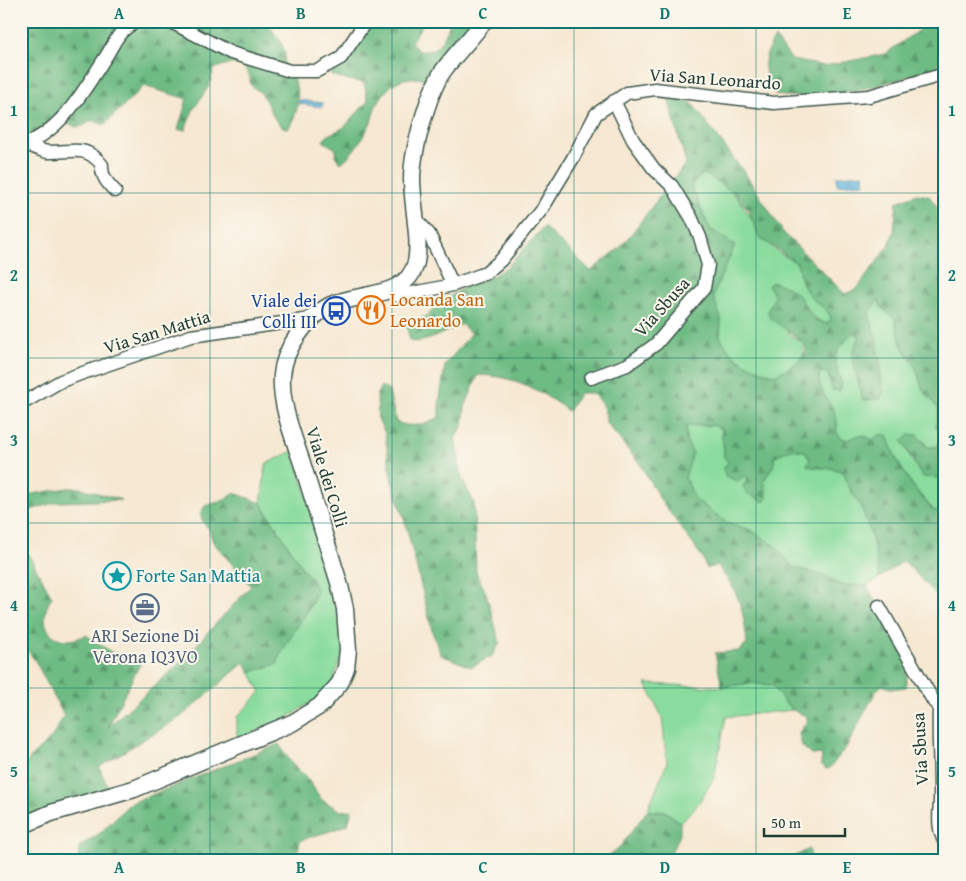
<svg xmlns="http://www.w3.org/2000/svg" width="966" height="881" viewBox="0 0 966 881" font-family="'Gentium Book Plus',serif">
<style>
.grass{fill:#89dc9d;stroke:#548c68}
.forest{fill:url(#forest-firs);stroke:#467c5c;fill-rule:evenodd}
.water{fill:url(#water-ripples);stroke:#417989}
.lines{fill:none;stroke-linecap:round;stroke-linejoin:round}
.minor-casing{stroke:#3f574c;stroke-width:15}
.tertiary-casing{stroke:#3f574c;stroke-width:19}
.minor{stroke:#fff;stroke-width:12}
.tertiary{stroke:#fff;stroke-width:16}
.grid{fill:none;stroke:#0f766e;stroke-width:1;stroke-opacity:0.55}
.labels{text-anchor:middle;stroke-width:4;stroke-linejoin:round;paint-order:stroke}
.street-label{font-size:18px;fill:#1f3d34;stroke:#fbf7ec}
.food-label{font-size:18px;fill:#c56008;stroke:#fbf7ec;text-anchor:start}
.transit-label{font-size:18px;fill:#164399;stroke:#fbf7ec;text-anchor:end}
.culture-label{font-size:18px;fill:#0d838f;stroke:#fbf7ec;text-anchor:start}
.service-label{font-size:18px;fill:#4e5e75;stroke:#fbf7ec}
.neatline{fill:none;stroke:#0f766e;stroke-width:2}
.grid-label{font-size:16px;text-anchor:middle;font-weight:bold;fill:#0f766e}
</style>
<defs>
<pattern id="forest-firs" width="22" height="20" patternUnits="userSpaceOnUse" patternTransform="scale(1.25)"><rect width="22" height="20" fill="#6ebc84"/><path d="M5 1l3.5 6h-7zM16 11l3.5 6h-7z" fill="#5a9a6d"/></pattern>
<pattern id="water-ripples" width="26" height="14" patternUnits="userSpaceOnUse" patternTransform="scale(1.25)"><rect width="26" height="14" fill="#63b5de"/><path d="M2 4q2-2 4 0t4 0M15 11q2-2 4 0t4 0" fill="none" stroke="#5194b5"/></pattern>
</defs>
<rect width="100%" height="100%" fill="#fbf7ec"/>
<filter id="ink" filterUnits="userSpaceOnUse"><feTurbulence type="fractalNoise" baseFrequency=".02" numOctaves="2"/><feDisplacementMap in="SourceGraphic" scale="10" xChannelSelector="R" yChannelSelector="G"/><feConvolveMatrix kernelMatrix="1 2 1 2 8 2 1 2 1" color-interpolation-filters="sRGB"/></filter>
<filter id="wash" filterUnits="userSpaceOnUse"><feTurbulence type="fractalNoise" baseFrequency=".0096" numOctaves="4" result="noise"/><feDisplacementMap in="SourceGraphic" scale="20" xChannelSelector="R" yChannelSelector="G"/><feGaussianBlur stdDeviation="1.12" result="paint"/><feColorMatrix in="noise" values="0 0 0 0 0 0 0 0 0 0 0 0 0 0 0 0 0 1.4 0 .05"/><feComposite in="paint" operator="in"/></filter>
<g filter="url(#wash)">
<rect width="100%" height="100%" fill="#f6e8d2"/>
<!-- grass -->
<path class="grass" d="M 704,173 C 742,190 746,217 771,246 C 777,253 789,258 797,263 C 800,276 803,290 813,299 C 821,307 828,308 831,319 L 827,324 C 811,320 806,308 798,295 L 775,296 L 768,311 L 793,337 L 803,342 C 808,361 789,368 775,375 C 750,368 733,360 720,337 L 721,319 L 713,296 C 720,278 727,262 735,245 L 710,229 L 691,186 Z
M 877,299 L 882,308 L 895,319 L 901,344 L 915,366 L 923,390 L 939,409 L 936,426 L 941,432 L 941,441 L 936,447 L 927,447 L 923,440 L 906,449 L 918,471 L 945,481 L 945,517 L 943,510 L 935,511 C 914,490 895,463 887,435 L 872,440 L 864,435 L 849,440 L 841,439 L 836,431 C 843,408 813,395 820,371 L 828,373 L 829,381 L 842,383 C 830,356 834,354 852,332 L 860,336 L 853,351 L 863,399 L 880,399 C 885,388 879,379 881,367 L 869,314 Z
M 713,425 L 722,429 C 721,440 725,447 724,457 C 739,471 751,484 767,497 L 764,480 L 773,466 L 775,456 L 791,449 L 805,451 L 810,460 L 807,465 C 820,471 833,464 845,474 C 846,487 856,497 862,509 C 871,531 877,555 879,578 L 867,586 L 841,585 L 825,576 L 792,567 L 775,546 L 751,530 L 726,522 L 696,500 L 685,478 L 692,453 L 686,441 L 686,426 Z
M 293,451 L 341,603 L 345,647 L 330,690 L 284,720 L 237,740 L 237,717 L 261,692 L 250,672 L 277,664 L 280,654 L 313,601 L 311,577 L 304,571 L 261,503 L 266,464 Z
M 750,683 L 772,685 L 784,702 L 793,710 L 726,717 L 714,778 L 696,807 L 680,822 L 665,811 L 647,811 L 667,763 L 662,717 L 646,684 L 722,687 Z"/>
<!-- forest -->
<path class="forest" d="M 21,21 L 265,21 L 280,40 L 285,54 L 284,64 C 300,84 303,107 288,129 C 271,124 271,105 260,92 C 258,90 253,88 251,85 C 250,83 250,79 250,77 C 243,59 228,63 214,69 L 209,86 L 193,110 L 185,130 L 178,130 L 187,99 L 144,86 L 104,125 L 92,120 L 83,126 L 76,127 C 57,114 37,136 21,146 Z
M 368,21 L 425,21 L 411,42 L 418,51 C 439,54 444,38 451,21 L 477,21 L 432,82 C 407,72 390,81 377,104 C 373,110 373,117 371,122 C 364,136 353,154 341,163 L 335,156 L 336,149 L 323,141 C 329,131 339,133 346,125 C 354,117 361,108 368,101 L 364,83 C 351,80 341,80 330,74 Z
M 932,21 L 945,21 L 945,65 C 890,82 834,102 775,95 C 762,74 761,59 775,38 L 792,60 L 825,66 L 885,54 Z
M 668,98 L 691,102 L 744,172 L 783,232 L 845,294 L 857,289 L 889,245 L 894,231 L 897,202 L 917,194 L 929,196 L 945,217 L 945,330 L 941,339 L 945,342 L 945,481 L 940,478 L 923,477 L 902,441 L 908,435 L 917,435 L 927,447 L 936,447 L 941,441 L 941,432 L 936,426 L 939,409 L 923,390 L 915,366 L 901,344 L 895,319 L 882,308 L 878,299 L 869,314 L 878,344 L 877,352 L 880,359 L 879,376 L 884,392 L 880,399 L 863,400 L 852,360 L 853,351 L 860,336 L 853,332 C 834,354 830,356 842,383 L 840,391 L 832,390 L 828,373 L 820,372 C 813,395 843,408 836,431 L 841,438 L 849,440 C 858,434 863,434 872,440 L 879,435 L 887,435 C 895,463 914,490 934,511 L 943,510 L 945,605 L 904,561 L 879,578 C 877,555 871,531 862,509 C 856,497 846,487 845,474 C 833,464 820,471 807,465 L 810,459 L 805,451 L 791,449 L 775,456 L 773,466 L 764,480 L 767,497 L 764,502 L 747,493 L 743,486 L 747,481 L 744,476 L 738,481 L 725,476 L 724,468 L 728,462 L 724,457 C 725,447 721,440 722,429 L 713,425 L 686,426 L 686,441 L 693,453 L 685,478 L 696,500 L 726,522 L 751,530 L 775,546 L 793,567 L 825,576 L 841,585 L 867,586 L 908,662 L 906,687 L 892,689 L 882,685 L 876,691 L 847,746 L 830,768 L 825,769 L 821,765 L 822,754 L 812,755 L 802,746 L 799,733 L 808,720 L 805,715 C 789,712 781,697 772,685 L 750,683 L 722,687 L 715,653 L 739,651 L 747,644 C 745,624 743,606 733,588 C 729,580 722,574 718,565 L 706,569 L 703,558 L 660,499 L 640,464 L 606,423 C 607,410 601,402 592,393 L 580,393 L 568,411 C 538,389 516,376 478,375 L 465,407 L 463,426 L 455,438 L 462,479 L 474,503 L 476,572 L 486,593 L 500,643 L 492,656 L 471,667 L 441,655 L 433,634 L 406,525 L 391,478 L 385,433 L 378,419 L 377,394 L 381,386 L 389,391 L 396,422 C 411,428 425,426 439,417 L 439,405 L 445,365 L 471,334 L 462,324 C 447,330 425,345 410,341 L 407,327 L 414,321 L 427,316 L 438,304 L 464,287 L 493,276 L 508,266 L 544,227 L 591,271 L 621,247 L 686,163 ZM 704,173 L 732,191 L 748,209 L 759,237 L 797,263 C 800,276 803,290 813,299 C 821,307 828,308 831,319 L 827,324 C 810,319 808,308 799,296 C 792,288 782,285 773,282 L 768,285 L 775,296 L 768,311 L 770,318 C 775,322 800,339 803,342 C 815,357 784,370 775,375 C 750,368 733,360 720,337 L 721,319 L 713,296 C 720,278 727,262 735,245 L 710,229 L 691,187 L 697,178 Z
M 68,488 L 81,488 L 121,500 L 57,502 L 21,513 L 21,496 Z
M 235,493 L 261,503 L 304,571 L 311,577 L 317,591 C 308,617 286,637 277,664 L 250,672 L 245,662 L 182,716 L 99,767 L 109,790 L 21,818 L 21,771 L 32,756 L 52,737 L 64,716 L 36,662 L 21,641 L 21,541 L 52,597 C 33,626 55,651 86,635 L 113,653 L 142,660 L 108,727 L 175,668 L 251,586 L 213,542 L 209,529 L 203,522 L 200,514 L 205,506 L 225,500 Z
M 279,744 L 292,764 L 306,777 L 322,800 L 341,811 L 352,810 L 348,824 C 332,832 316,834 300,841 L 296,860 L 78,860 L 79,847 L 100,833 L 129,804 Z
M 647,811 L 665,811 L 680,822 L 680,835 L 667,860 L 604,860 L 620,847 Z
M 809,849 L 812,860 L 788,860 Z"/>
<!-- water -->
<path class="water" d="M 299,100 L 323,103 L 322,107 L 299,104 Z
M 863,174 L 864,183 L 837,185 L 837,176 Z"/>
</g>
<g filter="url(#ink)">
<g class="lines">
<defs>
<path id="minor" d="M 169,21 L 231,53 L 290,71 L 317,71 L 341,58 L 366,21
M 26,144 C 33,147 41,151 48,152 C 71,153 85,143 102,165 C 101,176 108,184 115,191
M 21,146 C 60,132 82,94 103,61 C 117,41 114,34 137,21
M 415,218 L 429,234 L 453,285
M 386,291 L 398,296 L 453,285 L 486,273 L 501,260 L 542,209 L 573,158 L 596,114 L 627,93 L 655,89 L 774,103 L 869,96 L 945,74
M 591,378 L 627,365 L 656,344 L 704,288 L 708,265 L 700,237 L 691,217 L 672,186 L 654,169 L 633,140 L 614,101
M 21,404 L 61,381 L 80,374 L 191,336 L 311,319
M 879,606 L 934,702 L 939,707 C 938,735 940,762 940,790 C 941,810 935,824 945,843"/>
<path id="tertiary" d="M 21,826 L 51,813 L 134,789 L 292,723 L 320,706 L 340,683 L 346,668 L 348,650 L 345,609 L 340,586 C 327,545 315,504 302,463 C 293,436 280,404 282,375 C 284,349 306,318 329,306 C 355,292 408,300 416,262 C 421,240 412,204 412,179 C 412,152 428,93 443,71 C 455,54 471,39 484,21"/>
</defs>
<!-- minor casing -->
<use href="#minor" class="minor-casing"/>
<!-- tertiary casing -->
<use href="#tertiary" class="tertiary-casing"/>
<!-- minor -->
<use href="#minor" class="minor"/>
<!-- tertiary -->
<use href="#tertiary" class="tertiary"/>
</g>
</g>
<!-- grid -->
<path class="grid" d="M 210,21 L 210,860M 392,21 L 392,860M 574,21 L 574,860M 756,21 L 756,860M 21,193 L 945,193M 21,358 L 945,358M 21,523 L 945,523M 21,688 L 945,688"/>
<!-- icons -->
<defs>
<symbol id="restaurant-ring" viewBox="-11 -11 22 22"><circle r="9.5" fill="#fbf7ec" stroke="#e8710a" stroke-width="1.5"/><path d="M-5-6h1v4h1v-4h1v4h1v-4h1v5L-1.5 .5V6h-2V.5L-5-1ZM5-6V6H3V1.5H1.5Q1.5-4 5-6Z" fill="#e8710a"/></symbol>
<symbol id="bus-ring" viewBox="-11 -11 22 22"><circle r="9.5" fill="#fbf7ec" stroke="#1a4fb4" stroke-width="1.5"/><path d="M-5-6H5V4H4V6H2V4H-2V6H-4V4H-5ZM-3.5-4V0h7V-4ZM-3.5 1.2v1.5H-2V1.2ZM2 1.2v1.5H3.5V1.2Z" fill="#1a4fb4"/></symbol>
<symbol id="sight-ring" viewBox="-11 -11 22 22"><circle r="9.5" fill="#fbf7ec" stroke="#0f9aa8" stroke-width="1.5"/><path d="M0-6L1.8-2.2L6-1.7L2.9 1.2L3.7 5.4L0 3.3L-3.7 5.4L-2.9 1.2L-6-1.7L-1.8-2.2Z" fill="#0f9aa8"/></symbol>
<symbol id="office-ring" viewBox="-11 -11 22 22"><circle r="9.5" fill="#fbf7ec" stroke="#5c6f8a" stroke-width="1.5"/><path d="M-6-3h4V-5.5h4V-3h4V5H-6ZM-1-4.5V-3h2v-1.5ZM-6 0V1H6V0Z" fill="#5c6f8a"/></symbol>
</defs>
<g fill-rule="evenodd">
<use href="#restaurant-ring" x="355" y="294" width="32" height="32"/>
<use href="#bus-ring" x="320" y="295" width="32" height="32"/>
<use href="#sight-ring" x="101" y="560" width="32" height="32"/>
<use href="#office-ring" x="129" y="592" width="32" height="32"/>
</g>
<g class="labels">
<!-- street labels -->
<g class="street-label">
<text transform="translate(715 79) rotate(4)" y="6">Via San Leonardo</text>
<text transform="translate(662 307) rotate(-48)" y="6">Via Sbusa</text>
<text transform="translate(157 332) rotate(-17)" y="6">Via San Mattia</text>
<text transform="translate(327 477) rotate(73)" y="6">Viale dei Colli</text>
<text transform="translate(920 749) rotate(-93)" y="6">Via Sbusa</text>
</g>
<!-- food labels -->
<g class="food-label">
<text x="390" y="306">Locanda San<tspan x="390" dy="21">Leonardo</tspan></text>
</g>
<!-- transit labels -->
<g class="transit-label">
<text x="317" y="307">Viale dei<tspan x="317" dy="21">Colli III</tspan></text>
</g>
<!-- culture labels -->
<g class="culture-label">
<text x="136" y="582">Forte San Mattia</text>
</g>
<!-- service labels -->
<g class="service-label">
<text x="145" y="642">ARI Sezione Di<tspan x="145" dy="21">Verona IQ3VO</tspan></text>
</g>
</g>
<!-- margin -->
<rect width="966" height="881" fill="none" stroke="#fbf7ec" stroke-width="55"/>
<!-- scale -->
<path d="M764 828v8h81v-8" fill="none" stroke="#1f3d34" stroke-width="2.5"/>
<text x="771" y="828" font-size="15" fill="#1f3d34" stroke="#fbf7ec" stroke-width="4" paint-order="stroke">50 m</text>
<rect x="28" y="28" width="910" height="826" class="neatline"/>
<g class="grid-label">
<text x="119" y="19">A</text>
<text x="301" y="19">B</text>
<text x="483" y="19">C</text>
<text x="665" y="19">D</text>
<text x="847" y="19">E</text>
<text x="14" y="116">1</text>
<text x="952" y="116">1</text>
<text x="14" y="281">2</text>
<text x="952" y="281">2</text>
<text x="14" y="446">3</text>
<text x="952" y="446">3</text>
<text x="14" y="611">4</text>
<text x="952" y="611">4</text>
<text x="14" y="777">5</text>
<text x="952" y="777">5</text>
<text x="119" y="873">A</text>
<text x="301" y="873">B</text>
<text x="483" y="873">C</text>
<text x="665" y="873">D</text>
<text x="847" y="873">E</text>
</g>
</svg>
